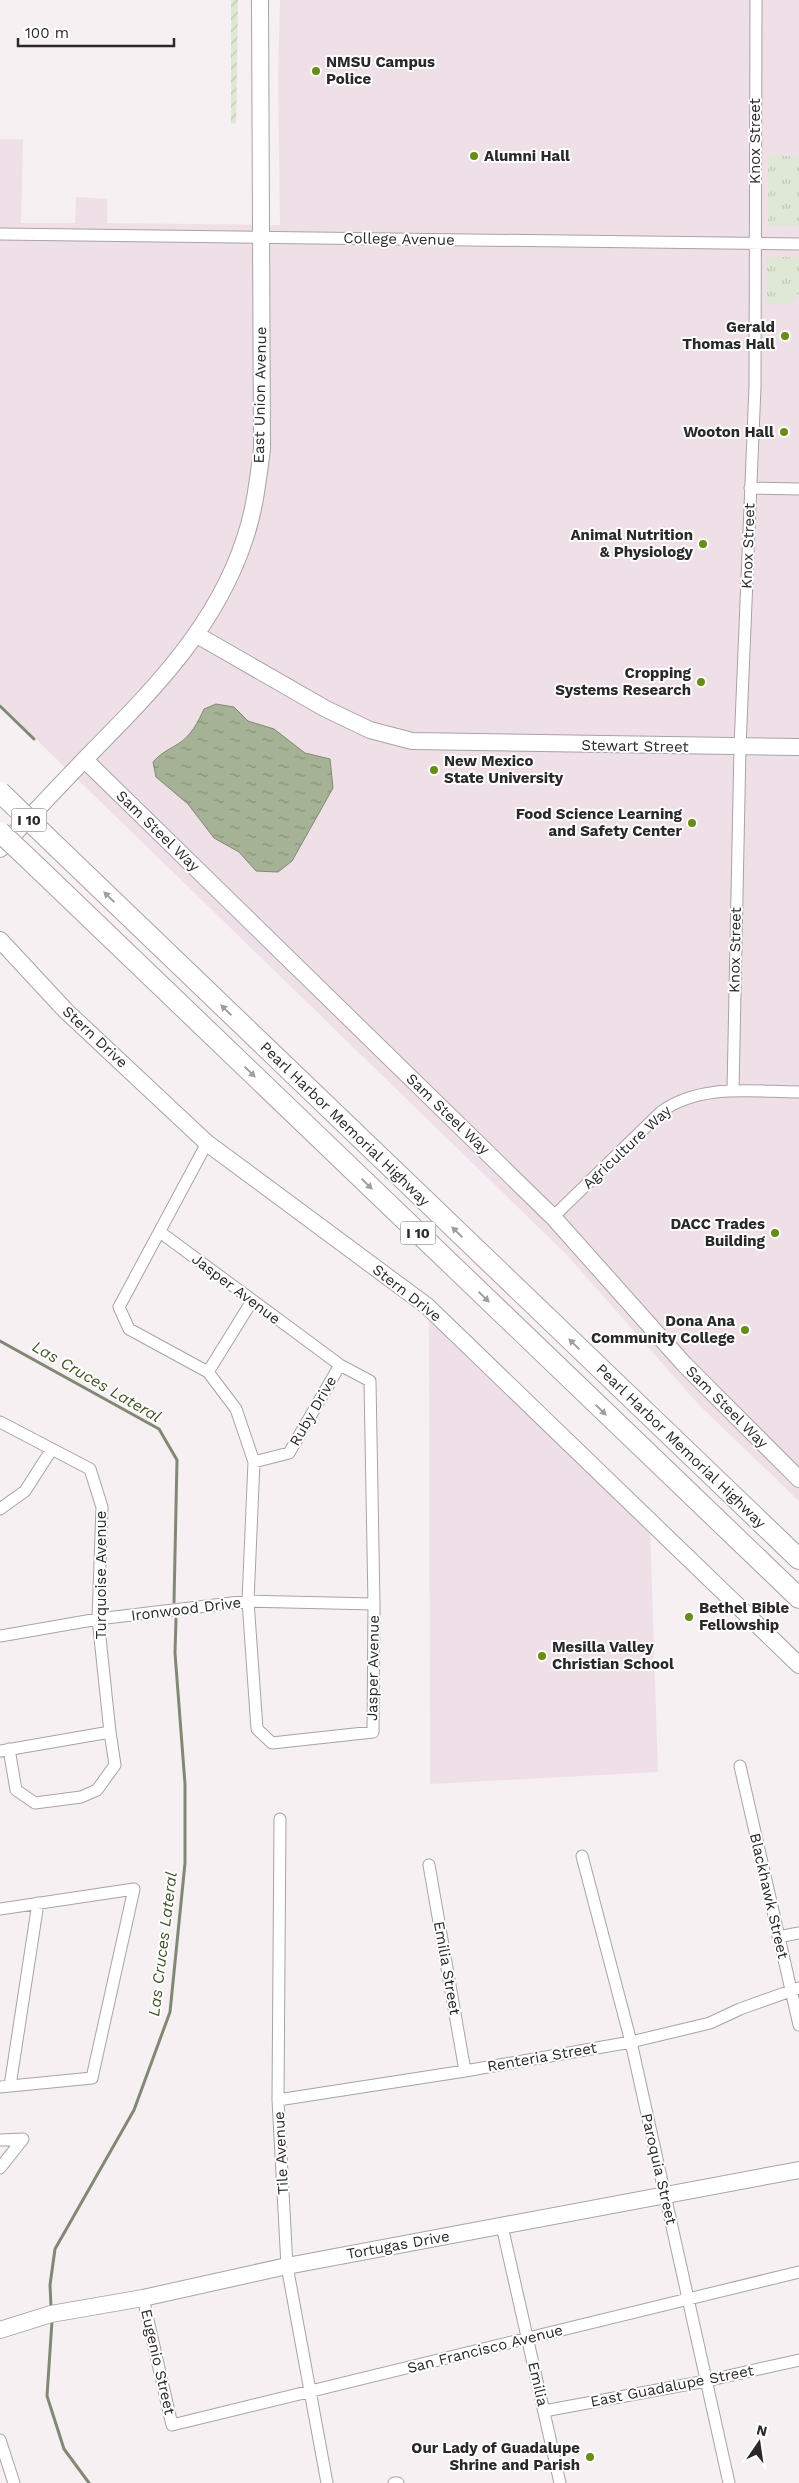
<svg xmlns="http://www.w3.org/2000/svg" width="799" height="2483" viewBox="0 0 799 2483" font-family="'Work Sans',sans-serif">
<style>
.built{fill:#eee0e6}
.grass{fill:url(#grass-tufts)}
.garden{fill:url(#garden-furrows)}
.water{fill:url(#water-ripples);stroke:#818975}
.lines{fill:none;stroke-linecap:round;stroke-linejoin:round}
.stream{stroke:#818975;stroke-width:3}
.street-casing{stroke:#a9a3a5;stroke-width:13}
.secondary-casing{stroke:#a9a3a5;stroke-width:18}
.highway-casing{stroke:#a9a3a5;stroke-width:22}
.street{stroke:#fff;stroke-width:11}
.secondary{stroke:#fff;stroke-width:16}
.highway{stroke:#fff;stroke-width:20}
.highway-bridge-casing{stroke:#a9a3a5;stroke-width:22;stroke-linecap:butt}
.highway-bridge{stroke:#fff;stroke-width:20}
.oneway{fill:#9f9e9f}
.poi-dot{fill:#688d17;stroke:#fff;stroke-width:2}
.labels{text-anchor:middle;stroke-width:4;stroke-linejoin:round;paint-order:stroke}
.shield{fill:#fff;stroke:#6a6869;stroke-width:1}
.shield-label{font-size:14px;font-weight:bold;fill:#2a2829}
.poi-label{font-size:15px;font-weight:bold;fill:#2a2829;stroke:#fff;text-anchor:end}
.street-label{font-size:15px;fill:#2a2829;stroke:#fff}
.water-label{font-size:16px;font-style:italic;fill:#425326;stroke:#fff}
</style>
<defs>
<pattern id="grass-tufts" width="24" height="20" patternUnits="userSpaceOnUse" patternTransform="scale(1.25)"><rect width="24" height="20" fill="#dfe8d4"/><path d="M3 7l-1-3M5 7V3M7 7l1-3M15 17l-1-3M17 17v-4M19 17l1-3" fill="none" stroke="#c0c7b6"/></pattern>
<pattern id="garden-furrows" width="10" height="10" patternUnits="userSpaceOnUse" patternTransform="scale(1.25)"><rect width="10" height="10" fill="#dfe8d4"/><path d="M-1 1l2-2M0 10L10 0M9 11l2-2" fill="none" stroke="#c0c7b6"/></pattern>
<pattern id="water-ripples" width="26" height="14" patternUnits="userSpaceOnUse" patternTransform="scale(1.25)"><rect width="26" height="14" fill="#a6b296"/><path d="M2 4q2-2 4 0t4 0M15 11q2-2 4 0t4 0" fill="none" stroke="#87917a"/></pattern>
</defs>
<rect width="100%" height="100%" fill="#f6f0f2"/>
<!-- built -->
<path class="built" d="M 280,0 L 799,0 L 799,1501 L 699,1405 L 567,1255 L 0,704 L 0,139 L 23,139 L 21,223 L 75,223 L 76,197 L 107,199 L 107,223 L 280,225 L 278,78 Z
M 429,1317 L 650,1529 L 658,1772 L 430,1784 Z"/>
<!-- grass -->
<path class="grass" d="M 768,155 L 799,157 L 799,226 L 768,226 Z
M 766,257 L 799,257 L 799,293 L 791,304 L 767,304 Z"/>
<!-- garden -->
<path class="garden" d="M 231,0 L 238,0 L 236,124 L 231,123 Z"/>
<!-- water -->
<path class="water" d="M 216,704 L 234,707 L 248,721 L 274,729 L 305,753 L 330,759 L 333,788 L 292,861 L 278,872 L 256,871 L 239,852 L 214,838 L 188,804 L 156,777 L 153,762 C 161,753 168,750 178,744 C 191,736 198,722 204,709 Z"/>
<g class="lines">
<!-- stream -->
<path class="stream" d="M 0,706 L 34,739
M 0,1341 L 159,1429 L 177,1460 L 174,1602
M 51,2306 L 50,2285 L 55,2249 L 134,2110 L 170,2012 L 185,1863 L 185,1784 L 175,1653 L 176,1619
M 52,2321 L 47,2396 L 64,2449 L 89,2483"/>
<defs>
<path id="street" d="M 0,234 L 799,244
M 750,488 L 799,489
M 733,1091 L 740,747 L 755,387 L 756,0
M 553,1217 L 661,1112 C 700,1083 753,1092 799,1092
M 160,1232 L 340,1365 L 370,1381 L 374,1604 L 373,1732 L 272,1743 L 257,1729 L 248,1601 L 254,1462 L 236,1409 L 208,1372 L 129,1329 L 119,1307 L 207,1143
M 208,1372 L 252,1301
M 0,1422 L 90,1469 L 102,1507 L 98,1619 L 110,1732 L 0,1751
M 254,1462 L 289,1453 L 340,1365
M 0,1509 L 25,1491 L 52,1449
M 0,1636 L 98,1619 L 248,1601 L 374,1604
M 9,1749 L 16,1790 L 35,1803 L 81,1797 L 97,1790 L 115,1765 L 110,1732
M 740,1766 L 799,2025
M 280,1819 L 278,2100 L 287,2266 L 327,2483
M 582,1856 L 631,2042 L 729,2483
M 429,1865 L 465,2071
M 0,1909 L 134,1889 L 92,2078 L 0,2087
M 778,1937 L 799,1933
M 10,2086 L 38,1903
M 278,2100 L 465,2071 L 631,2042 L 710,2023 L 740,2009 L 799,1988
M 0,2140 L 23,2139 L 0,2168
M 502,2226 L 560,2483
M 143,2298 L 172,2425 L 799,2272
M 544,2411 L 706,2381 L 799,2360
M 0,2440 L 14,2483
M 394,2483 L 398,2483"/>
<path id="secondary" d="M 197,635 L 326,709 L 370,730 L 412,741 L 799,747
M 85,760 L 553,1217 L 684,1364 L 799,1479
M 0,849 C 29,818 57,788 86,758 C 151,692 216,628 245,538 C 255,509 258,479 262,449 L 260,0
M 0,940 L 66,1011 L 207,1143 L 427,1306 L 799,1665
M 0,2330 L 51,2314 L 143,2298 L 287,2266 L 799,2170"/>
<path id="highway" d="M 58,848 L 799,1559
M 38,868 L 799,1598"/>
</defs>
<!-- street casing -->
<use href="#street" class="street-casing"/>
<!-- secondary casing -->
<use href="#secondary" class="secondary-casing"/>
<!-- highway casing -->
<use href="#highway" class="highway-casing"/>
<!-- street -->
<use href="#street" class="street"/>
<!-- secondary -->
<use href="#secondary" class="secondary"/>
<!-- highway -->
<use href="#highway" class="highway"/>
<defs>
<path id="highway-bridge" d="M 0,792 L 58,848
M 0,832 L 38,868"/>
</defs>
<!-- highway-bridge casing -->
<use href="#highway-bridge" class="highway-bridge-casing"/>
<!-- highway-bridge -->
<use href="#highway-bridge" class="highway-bridge"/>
</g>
<!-- one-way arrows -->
<defs><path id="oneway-solid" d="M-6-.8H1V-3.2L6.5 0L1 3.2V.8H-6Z" transform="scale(1.25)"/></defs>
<g class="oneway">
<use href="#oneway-solid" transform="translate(109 897) rotate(-136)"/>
<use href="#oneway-solid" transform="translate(226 1010) rotate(-136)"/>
<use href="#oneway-solid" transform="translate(250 1072) rotate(44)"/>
<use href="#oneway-solid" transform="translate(367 1184) rotate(44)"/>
<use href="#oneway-solid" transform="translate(457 1232) rotate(-136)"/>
<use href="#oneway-solid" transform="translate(484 1297) rotate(44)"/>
<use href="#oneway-solid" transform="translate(574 1344) rotate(-136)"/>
<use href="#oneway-solid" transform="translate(601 1410) rotate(44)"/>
</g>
<!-- markers -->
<g class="poi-dot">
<circle cx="316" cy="71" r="5"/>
<circle cx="474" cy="156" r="5"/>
<circle cx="785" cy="336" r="5"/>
<circle cx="784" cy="432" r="5"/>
<circle cx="703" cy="544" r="5"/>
<circle cx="701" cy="682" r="5"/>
<circle cx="434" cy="770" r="5"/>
<circle cx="692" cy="823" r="5"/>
<circle cx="775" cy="1233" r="5"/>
<circle cx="745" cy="1330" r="5"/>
<circle cx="689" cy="1617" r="5"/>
<circle cx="542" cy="1656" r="5"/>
<circle cx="590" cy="2457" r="5"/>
</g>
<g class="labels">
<!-- shield labels -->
<g class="shield">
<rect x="11.5" y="808.5" width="35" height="23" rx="4"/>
<rect x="400.5" y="1221.5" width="35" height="23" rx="4"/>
</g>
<g class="shield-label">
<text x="29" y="825">I 10</text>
<text x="418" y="1238">I 10</text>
</g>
<!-- poi labels -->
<g class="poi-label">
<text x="326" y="67" text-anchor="start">NMSU Campus<tspan x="326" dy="17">Police</tspan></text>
<text x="484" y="161" text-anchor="start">Alumni Hall</text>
<text x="775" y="332">Gerald<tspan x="775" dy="17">Thomas Hall</tspan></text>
<text x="774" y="437">Wooton Hall</text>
<text x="693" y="540">Animal Nutrition<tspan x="693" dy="17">&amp; Physiology</tspan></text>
<text x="691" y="678">Cropping<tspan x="691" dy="17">Systems Research</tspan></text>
<text x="444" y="766" text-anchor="start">New Mexico<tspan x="444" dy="17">State University</tspan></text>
<text x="682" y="819">Food Science Learning<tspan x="682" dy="17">and Safety Center</tspan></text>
<text x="765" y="1229">DACC Trades<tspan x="765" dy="17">Building</tspan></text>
<text x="735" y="1326">Dona Ana<tspan x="735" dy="17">Community College</tspan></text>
<text x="699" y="1613" text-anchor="start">Bethel Bible<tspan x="699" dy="17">Fellowship</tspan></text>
<text x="552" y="1652" text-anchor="start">Mesilla Valley<tspan x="552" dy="17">Christian School</tspan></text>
<text x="580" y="2453">Our Lady of Guadalupe<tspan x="580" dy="17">Shrine and Parish</tspan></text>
</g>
<!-- street labels -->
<g class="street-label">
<text transform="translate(755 141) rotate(-90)" y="5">Knox Street</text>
<text transform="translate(399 239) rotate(1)" y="5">College Avenue</text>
<text transform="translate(260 395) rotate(-89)" y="5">East Union Avenue</text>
<text transform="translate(748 546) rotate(-88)" y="5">Knox Street</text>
<text transform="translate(635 746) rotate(1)" y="5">Stewart Street</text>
<text transform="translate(158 831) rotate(44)" y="5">Sam Steel Way</text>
<text transform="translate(735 950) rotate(-89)" y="5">Knox Street</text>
<text transform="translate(95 1037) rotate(43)" y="5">Stern Drive</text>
<text transform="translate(448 1114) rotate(44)" y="5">Sam Steel Way</text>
<text transform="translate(345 1124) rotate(44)" y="5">Pearl Harbor Memorial Highway</text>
<text transform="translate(627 1147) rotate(-43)" y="5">Agriculture Way</text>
<text transform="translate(236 1289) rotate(37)" y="5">Jasper Avenue</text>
<text transform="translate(407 1293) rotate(38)" y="5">Stern Drive</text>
<text transform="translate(727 1407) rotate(45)" y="5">Sam Steel Way</text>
<text transform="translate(313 1411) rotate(-60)" y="5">Ruby Drive</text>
<text transform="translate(681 1446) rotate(44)" y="5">Pearl Harbor Memorial Highway</text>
<text transform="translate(101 1575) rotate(-90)" y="5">Turquoise Avenue</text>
<text transform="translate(186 1609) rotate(-7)" y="5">Ironwood Drive</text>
<text transform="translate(373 1668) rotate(-89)" y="5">Jasper Avenue</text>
<text transform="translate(769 1896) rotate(77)" y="5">Blackhawk Street</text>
<text transform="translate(447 1968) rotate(80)" y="5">Emilia Street</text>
<text transform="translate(542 2057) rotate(-10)" y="5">Renteria Street</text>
<text transform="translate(281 2153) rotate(-93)" y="5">Tile Avenue</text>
<text transform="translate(659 2169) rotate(77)" y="5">Paroquia Street</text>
<text transform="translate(398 2245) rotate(-10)" y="5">Tortugas Drive</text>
<text transform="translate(485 2349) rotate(-14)" y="5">San Francisco Avenue</text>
<text transform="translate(158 2362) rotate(77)" y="5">Eugenio Street</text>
<text transform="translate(538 2384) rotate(77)" y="5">Emilia</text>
<text transform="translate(672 2386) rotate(-11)" y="5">East Guadalupe Street</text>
</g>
<!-- water labels -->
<g class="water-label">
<text transform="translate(97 1381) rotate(30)" y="6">Las Cruces Lateral</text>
<text transform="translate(162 1944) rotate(-83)" y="6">Las Cruces Lateral</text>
</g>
</g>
<!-- north arrow -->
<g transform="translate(759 2443) rotate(13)" stroke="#ffffff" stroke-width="4" paint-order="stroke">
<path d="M0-4L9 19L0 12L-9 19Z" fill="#2a2829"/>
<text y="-8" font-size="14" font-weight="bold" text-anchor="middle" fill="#2a2829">N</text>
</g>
<!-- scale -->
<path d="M18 38v8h156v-8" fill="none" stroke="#2a2829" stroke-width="2.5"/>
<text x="25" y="38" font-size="15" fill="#2a2829" stroke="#ffffff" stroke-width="4" paint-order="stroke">100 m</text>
</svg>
